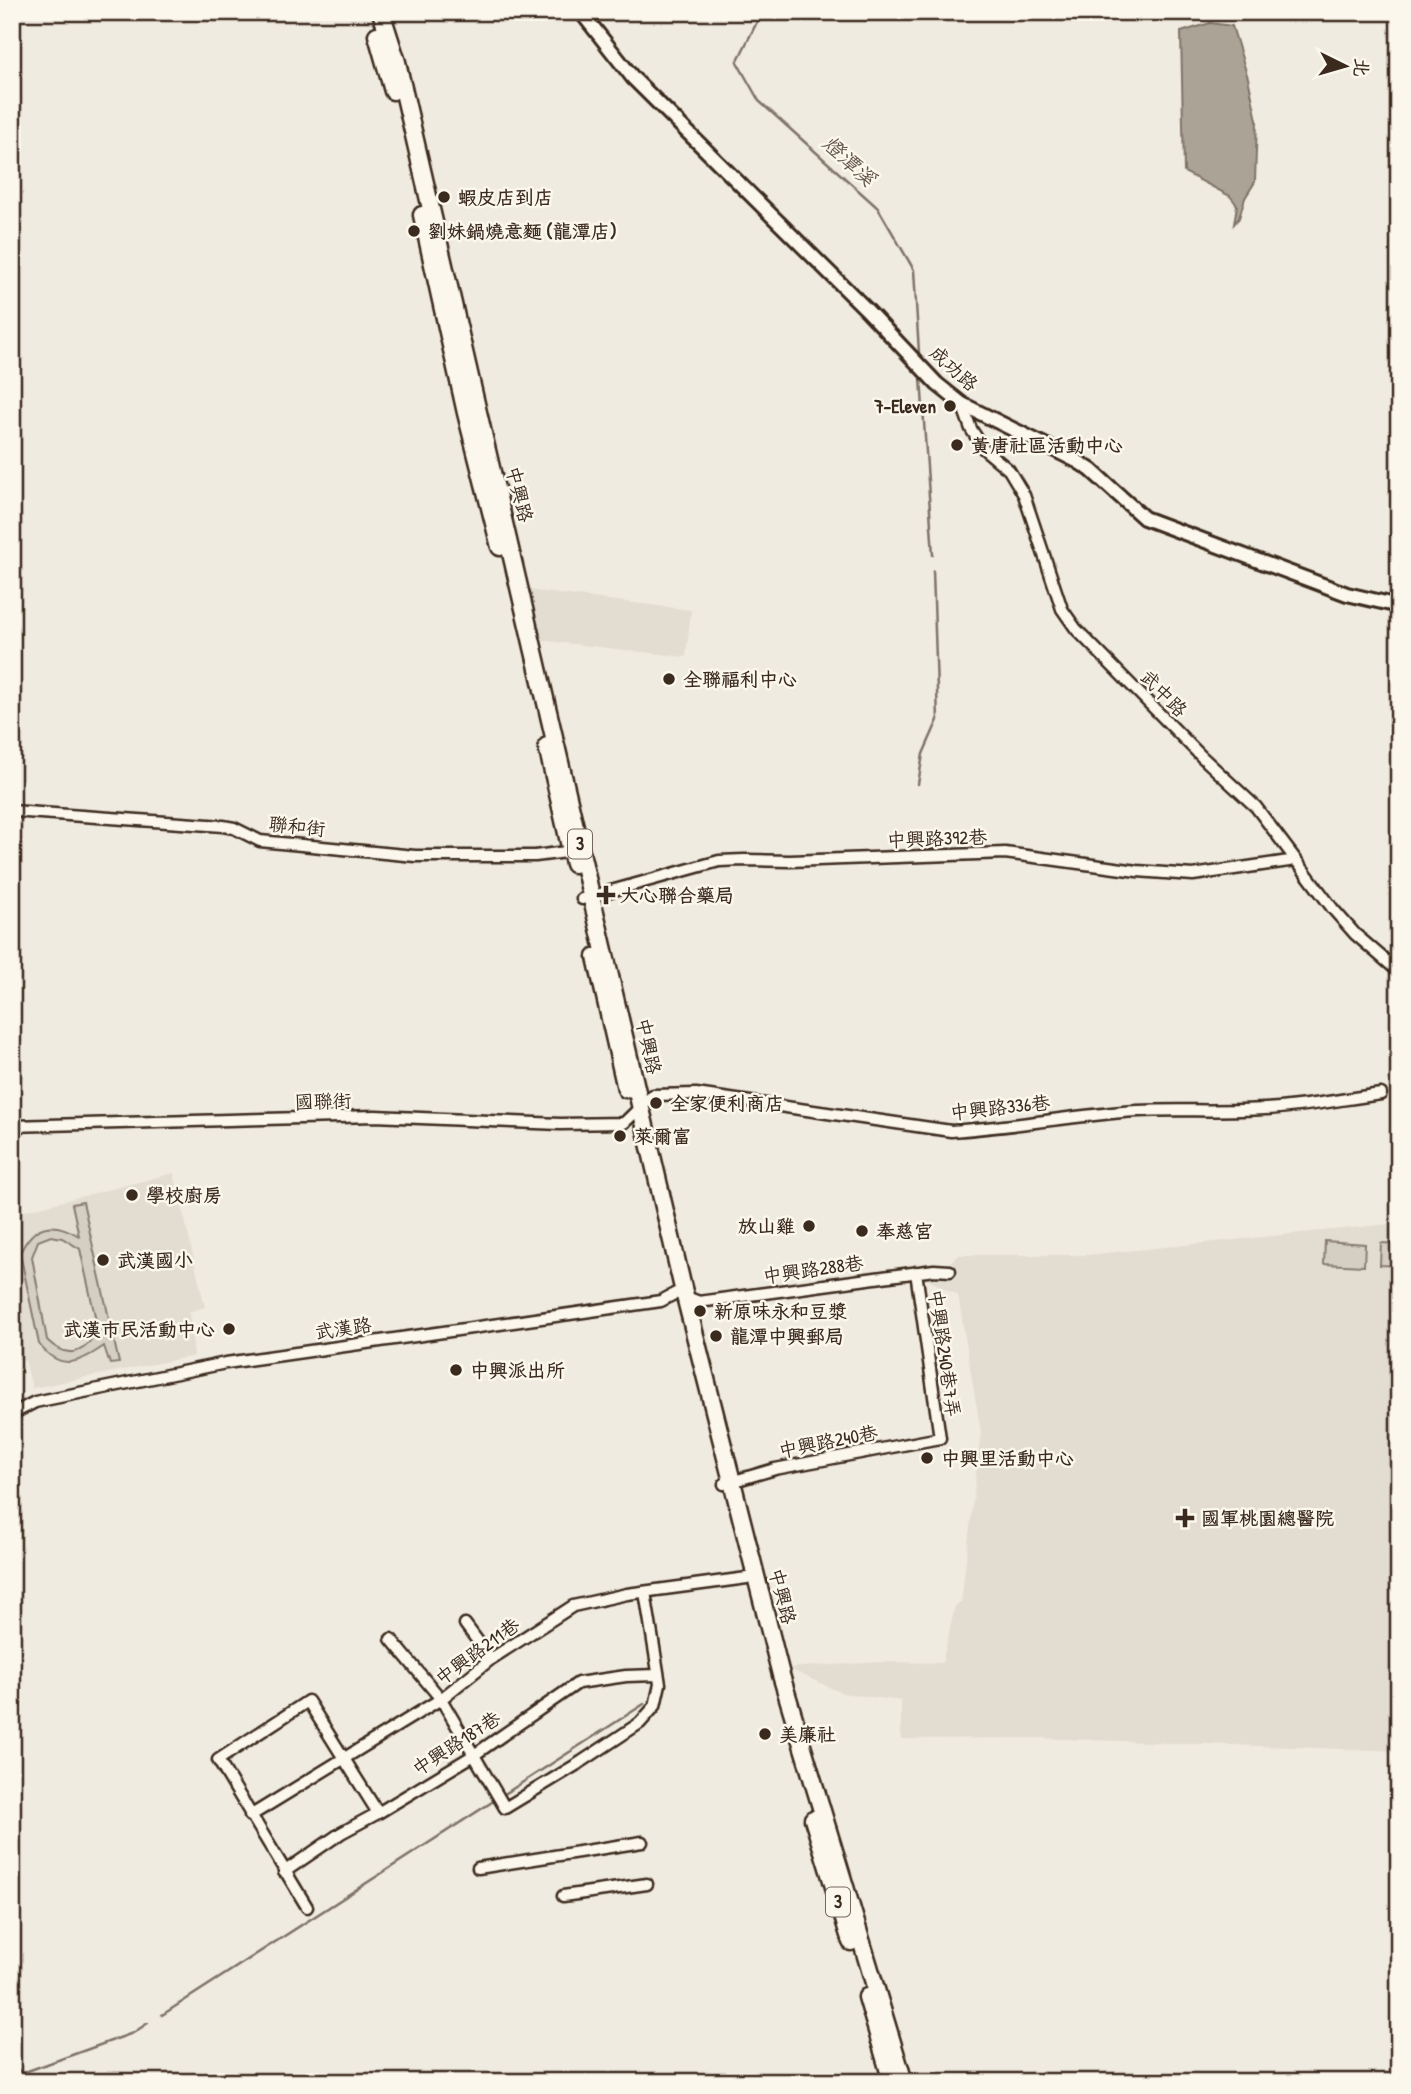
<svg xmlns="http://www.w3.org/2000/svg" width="1411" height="2094" viewBox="0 0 1411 2094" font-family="'Patrick Hand','LXGW WenKai TC',sans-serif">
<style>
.built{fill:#e2dcd1}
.green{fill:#d5cec3;stroke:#887c70;stroke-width:2;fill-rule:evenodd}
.water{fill:#aca397;stroke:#7f7367;stroke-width:2}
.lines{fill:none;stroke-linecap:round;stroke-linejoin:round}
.stream{stroke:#7f7367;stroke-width:2.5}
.minor-casing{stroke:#3b2a1e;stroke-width:15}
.tertiary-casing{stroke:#3b2a1e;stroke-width:18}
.primary-casing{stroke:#3b2a1e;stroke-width:21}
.minor{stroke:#fbf7ec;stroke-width:10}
.tertiary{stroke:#fbf7ec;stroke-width:12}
.primary{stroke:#fbf7ec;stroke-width:16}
.poi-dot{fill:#3b2a1e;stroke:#fbf7ec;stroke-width:2.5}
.labels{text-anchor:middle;stroke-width:5;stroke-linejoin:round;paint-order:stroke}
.shield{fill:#fbf7ec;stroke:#75685c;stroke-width:2}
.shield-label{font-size:18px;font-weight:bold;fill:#3b2a1e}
.poi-label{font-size:19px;font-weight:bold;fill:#3b2a1e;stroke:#fbf7ec;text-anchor:start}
.street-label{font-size:19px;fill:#3b2a1e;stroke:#fbf7ec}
.water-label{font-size:21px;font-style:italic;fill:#635448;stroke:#fbf7ec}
</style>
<rect width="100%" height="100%" fill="#f0ebe0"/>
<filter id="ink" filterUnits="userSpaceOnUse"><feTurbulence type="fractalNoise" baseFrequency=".0143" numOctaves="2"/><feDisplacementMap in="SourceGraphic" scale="14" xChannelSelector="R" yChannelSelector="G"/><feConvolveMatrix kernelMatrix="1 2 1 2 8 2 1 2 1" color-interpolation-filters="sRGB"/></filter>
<g filter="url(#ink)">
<!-- built -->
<path class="built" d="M 527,590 L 691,610 L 686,657 L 538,640 Z
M 174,1173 L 205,1307 L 189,1312 L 194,1356 L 32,1388 L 25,1360 L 12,1357 L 12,1214 Z
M 1399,1223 L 1399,1751 L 1036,1738 L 901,1739 L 901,1701 L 842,1693 L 787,1668 L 880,1662 L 942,1663 L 955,1606 L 961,1603 L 981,1433 L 958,1295 L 924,1278 L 949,1279 L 951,1261 L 960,1255 L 1087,1255 Z"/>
<!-- green -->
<path class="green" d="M 83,1202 L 119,1363 L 110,1364 L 104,1346 C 80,1363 60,1372 39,1344 L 20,1253 C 34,1223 53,1220 79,1236 L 72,1204 ZM 51,1236 L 62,1238 L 80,1249 L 97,1325 C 90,1352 69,1362 47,1340 L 32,1257 L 38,1241 Z
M 1325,1241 L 1365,1244 L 1364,1266 L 1324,1264 Z
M 1381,1243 L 1399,1244 L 1399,1266 L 1380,1265 Z"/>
<!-- water -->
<path class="water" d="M 1210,23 L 1232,26 L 1248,78 L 1257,120 L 1255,182 L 1245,198 L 1239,218 L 1234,224 L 1237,205 L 1230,196 L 1184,172 L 1181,32 Z"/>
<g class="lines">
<!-- stream -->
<path class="stream" d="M 762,12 L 737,62 L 759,101 L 878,208 L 914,270 L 919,353
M 921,378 L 933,555
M 918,784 L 923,754 L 938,720 L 933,571
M 162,2015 L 644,1704
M 12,2063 L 30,2082
M 22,2073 L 133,2033 L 148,2023"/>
<defs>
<path id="minor" d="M 962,404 L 971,429 L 984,449 L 1009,470 L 1024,495 L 1062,609 L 1076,629 L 1201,756 L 1256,807 L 1333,909 L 1355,934 L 1399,972
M 12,811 L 223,826 L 234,828 L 260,841 L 415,856 L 535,856 L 574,851
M 582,899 L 719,861 L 744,860 L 790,861 L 1005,853 L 1137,871 L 1193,875 L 1296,860
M 12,1126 L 375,1116 L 560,1124 L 624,1123 L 653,1095 L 696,1094 L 951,1131 C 1014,1127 1075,1115 1137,1111 C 1180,1109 1222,1112 1265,1109 C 1304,1107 1343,1099 1381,1094
M 12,1414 L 35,1402 L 226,1363 L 661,1301 L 676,1293 L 699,1302 L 934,1270 L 950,1271
M 724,1484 L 775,1469 L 940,1438 L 916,1272
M 465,1624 L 491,1659
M 391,1639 L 441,1699 L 505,1808 L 581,1762 L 640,1723 L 655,1706 L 660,1684 L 645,1592
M 250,1816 L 441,1699 L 491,1659 L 573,1606 L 627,1594 L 747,1578
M 478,1868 L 642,1842
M 284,1872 L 341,1833 L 378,1813 L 474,1755 L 578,1683 L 626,1676 L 657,1675
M 563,1896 L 647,1884
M 307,1907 L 218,1760 L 308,1701 L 378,1813"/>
<path id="tertiary" d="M 581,12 L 633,78 L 866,309 L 937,384 L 962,404 L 1077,461 L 1091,470 L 1144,518 L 1347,594 L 1399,606"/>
<path id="primary" d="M 381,12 L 397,62 L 478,412 L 682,1284 L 781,1675 L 904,2082
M 377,35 L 393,91
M 422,215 L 466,413 L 500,547
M 547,746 L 574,864
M 596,957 L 626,1089
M 813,1819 L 851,1942
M 867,1997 L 892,2082"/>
</defs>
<!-- minor casing -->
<use href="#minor" class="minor-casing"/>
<!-- tertiary casing -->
<use href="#tertiary" class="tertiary-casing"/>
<!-- primary casing -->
<use href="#primary" class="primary-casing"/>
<!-- minor -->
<use href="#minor" class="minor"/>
<!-- tertiary -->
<use href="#tertiary" class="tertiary"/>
<!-- primary -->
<use href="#primary" class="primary"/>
</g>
</g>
<!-- markers -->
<g class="poi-dot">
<circle cx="444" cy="197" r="7"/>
<circle cx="414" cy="231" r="7"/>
<circle cx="950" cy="406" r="7"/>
<circle cx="957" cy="445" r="7"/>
<circle cx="669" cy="679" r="7"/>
<path d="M602.5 884.5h7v7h7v7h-7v7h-7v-7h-7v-7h7z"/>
<circle cx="656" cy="1103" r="7"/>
<circle cx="620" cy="1136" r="7"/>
<circle cx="132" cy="1195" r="7"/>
<circle cx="809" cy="1226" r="7"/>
<circle cx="862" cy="1231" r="7"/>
<circle cx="103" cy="1260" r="7"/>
<circle cx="700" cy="1311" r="7"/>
<circle cx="229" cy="1329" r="7"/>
<circle cx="716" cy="1336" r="7"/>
<circle cx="456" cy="1370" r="7"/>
<circle cx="927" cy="1458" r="7"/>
<path d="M1181.5 1507.5h7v7h7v7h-7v7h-7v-7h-7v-7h7z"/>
<circle cx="765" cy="1734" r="7"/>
</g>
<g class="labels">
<!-- shield labels -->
<g class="shield">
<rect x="568" y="829.5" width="24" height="29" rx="5"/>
<rect x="826" y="1887.5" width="24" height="29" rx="5"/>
</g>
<g class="shield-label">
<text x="580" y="850">3</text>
<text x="838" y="1908">3</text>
</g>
<!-- poi labels -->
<g class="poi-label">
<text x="458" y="204">蝦皮店到店</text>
<text x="428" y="238">劉妹鍋燒意麵 (龍潭店)</text>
<text x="936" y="413" text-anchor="end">7-Eleven</text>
<text x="971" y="452">黃唐社區活動中心</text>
<text x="683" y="686">全聯福利中心</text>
<text x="620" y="902">大心聯合藥局</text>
<text x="670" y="1110">全家便利商店</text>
<text x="634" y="1143">萊爾富</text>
<text x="146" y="1202">學校廚房</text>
<text x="795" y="1233" text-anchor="end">放山雞</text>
<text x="876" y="1238">奉慈宮</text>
<text x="117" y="1267">武漢國小</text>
<text x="714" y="1318">新原味永和豆漿</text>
<text x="215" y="1336" text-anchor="end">武漢市民活動中心</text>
<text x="730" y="1343">龍潭中興郵局</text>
<text x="470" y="1377">中興派出所</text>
<text x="941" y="1465">中興里活動中心</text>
<text x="1201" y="1525">國軍桃園總醫院</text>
<text x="779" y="1741">美廉社</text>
</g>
<!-- street labels -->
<g class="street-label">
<text transform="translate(954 368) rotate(42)" y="7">成功路</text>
<text transform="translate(520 494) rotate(76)" y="7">中興路</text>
<text transform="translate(1164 693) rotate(45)" y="7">武中路</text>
<text transform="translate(297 826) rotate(6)" y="7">聯和街</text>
<text transform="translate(937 838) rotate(-2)" y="7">中興路392巷</text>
<text transform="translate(649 1046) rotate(78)" y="7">中興路</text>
<text transform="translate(323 1101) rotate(-2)" y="7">國聯街</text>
<text transform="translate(1000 1107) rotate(-6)" y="7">中興路336巷</text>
<text transform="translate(813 1269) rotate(-8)" y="7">中興路288巷</text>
<text transform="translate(343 1328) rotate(-8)" y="7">武漢路</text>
<text transform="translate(945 1353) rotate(82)" y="7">中興路240巷7弄</text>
<text transform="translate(828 1441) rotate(-11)" y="7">中興路240巷</text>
<text transform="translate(783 1596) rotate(76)" y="7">中興路</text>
<text transform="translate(477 1651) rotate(-36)" y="7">中興路211巷</text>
<text transform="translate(456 1743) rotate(-33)" y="7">中興路187巷</text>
</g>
<!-- water labels -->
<g class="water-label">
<text transform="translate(849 161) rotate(42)" y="7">燈潭溪</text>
</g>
</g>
<!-- margin -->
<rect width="1411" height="2094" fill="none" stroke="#fbf7ec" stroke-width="42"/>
<rect x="21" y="21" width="1369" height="2052" fill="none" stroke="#3b2a1e" stroke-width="2.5" filter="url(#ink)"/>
<!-- north arrow -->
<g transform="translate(1345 66) rotate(95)" stroke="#fbf7ec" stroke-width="5" paint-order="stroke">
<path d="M0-5L12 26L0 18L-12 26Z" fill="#3b2a1e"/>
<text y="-10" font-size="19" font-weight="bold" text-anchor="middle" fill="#3b2a1e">北</text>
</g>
</svg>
